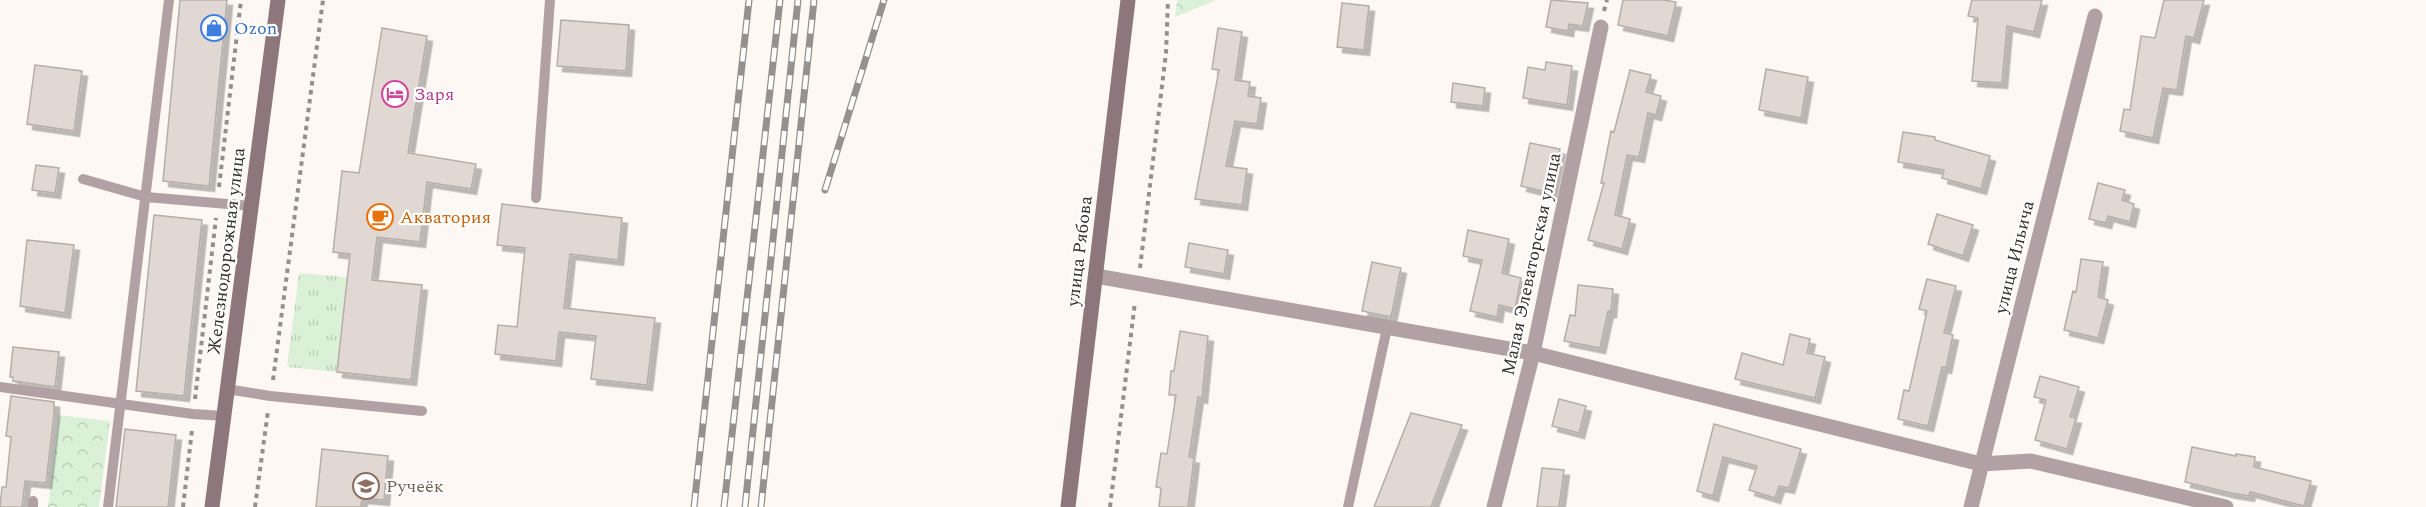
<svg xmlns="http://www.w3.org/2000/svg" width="2426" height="507" viewBox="0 0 2426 507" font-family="Spectral,serif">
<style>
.grass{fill:url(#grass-tufts)}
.forest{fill:url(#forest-crowns)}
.building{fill:#e2d8d3;stroke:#b6ada8;stroke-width:1.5;filter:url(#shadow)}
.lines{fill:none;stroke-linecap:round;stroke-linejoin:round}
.path{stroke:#948f8c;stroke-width:4;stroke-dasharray:4.5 4.5;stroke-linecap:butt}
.lane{stroke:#b1a1a5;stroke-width:10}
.street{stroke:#b1a1a5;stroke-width:15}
.secondary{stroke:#8e777c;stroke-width:15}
.rail-casing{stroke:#96918e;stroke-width:7}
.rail{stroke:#fff;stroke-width:4.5;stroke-dasharray:14;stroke-linecap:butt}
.labels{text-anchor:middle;stroke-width:4.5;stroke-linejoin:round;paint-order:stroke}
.shop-label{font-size:18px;fill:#366cbe;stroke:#fff;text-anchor:start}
.hotel-label{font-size:18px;fill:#b23c85;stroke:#fff;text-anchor:start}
.food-label{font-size:18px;fill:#c56008;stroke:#fff;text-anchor:start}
.street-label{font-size:18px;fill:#312e2b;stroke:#fff}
.education-label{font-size:18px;fill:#785e54;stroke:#fff;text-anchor:start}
</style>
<defs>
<pattern id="grass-tufts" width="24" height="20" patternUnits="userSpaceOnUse" patternTransform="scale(1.5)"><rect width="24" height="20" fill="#daf1d7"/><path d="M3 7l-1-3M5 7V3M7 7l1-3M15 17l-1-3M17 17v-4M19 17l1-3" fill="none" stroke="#bccfb9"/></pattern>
<pattern id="forest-crowns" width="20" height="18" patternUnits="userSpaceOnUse" patternTransform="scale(1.5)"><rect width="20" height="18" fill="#daf1d7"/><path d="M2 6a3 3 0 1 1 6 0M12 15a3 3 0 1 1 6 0" fill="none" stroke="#bccfb9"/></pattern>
<filter id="shadow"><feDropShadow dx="5.5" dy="5.5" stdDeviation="0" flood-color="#0004"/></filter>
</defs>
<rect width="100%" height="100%" fill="#fef8f5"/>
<!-- grass -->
<path class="grass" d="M 299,273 L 347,277 L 337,372 L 287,367 Z"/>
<!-- forest -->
<path class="forest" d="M 1177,0 L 1216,0 L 1175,17 Z
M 59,415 L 110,421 L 99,507 L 48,507 Z"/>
<!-- building -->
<path class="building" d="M 180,0 L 227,0 L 209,186 L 163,181 Z
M 1551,0 L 1588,3 L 1583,26 L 1569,24 L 1568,31 L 1546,27 Z
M 1623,0 L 1664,0 L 1676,2 L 1668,36 L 1618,25 Z
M 1972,0 L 2042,0 L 2034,32 L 2007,26 L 2002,83 L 1972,81 L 1978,18 L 1968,16 Z
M 2164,0 L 2204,0 L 2194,38 L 2186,36 L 2177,90 L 2163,88 L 2153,138 L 2120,131 L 2124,109 L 2130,110 L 2141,36 L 2155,38 Z
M 1342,3 L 1369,6 L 1364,50 L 1337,47 Z
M 561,20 L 629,25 L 626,71 L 557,66 Z
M 382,28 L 427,36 L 408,153 L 476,164 L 471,189 L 427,182 L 420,242 L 377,237 L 372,280 L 422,285 L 411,380 L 337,372 L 350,254 L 333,252 L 342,171 L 359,173 Z
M 1218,28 L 1242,32 L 1235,80 L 1250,82 L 1248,96 L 1261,98 L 1257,124 L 1235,121 L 1226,166 L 1247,169 L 1242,205 L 1195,199 L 1219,70 L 1212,69 Z
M 1546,62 L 1572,66 L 1567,105 L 1523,98 L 1528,67 L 1545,70 Z
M 35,65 L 82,71 L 74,131 L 27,124 Z
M 1766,69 L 1808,77 L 1801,118 L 1759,110 Z
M 1630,70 L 1651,75 L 1646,92 L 1661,96 L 1656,115 L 1648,113 L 1639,157 L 1627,155 L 1615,215 L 1630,219 L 1622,249 L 1588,240 L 1604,183 L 1601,183 L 1611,131 L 1614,132 Z
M 1453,83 L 1485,88 L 1483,106 L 1451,102 Z
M 1903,132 L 1935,137 L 1935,140 L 1990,156 L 1981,189 L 1942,178 L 1944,170 L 1898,162 Z
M 1530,143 L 1560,149 L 1551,193 L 1521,186 Z
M 36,165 L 59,168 L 55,193 L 32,190 Z
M 2098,183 L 2125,190 L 2122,200 L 2134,204 L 2130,222 L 2108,216 L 2106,223 L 2089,219 Z
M 502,204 L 622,218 L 618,260 L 570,254 L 564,308 L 655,318 L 647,385 L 591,379 L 596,336 L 559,332 L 556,361 L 495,354 L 498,325 L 517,327 L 525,248 L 497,245 Z
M 1937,214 L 1973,225 L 1963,256 L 1928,244 Z
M 154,215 L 202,220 L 184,396 L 136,391 Z
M 1468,230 L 1509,239 L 1502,273 L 1521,278 L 1515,309 L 1499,305 L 1497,317 L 1470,311 L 1482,260 L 1463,256 Z
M 27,240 L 74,245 L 65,313 L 20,306 Z
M 1189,243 L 1228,250 L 1224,274 L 1185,267 Z
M 2081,259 L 2103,262 L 2098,297 L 2108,300 L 2098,338 L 2064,330 L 2073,291 L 2076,292 Z
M 1372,262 L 1401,268 L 1391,317 L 1362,311 Z
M 1927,279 L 1956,286 L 1944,333 L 1953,335 L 1946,368 L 1942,367 L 1928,426 L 1898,419 L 1904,390 L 1909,391 L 1927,311 L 1919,309 Z
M 1578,285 L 1613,289 L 1611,312 L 1608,311 L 1600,348 L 1564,341 L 1570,315 L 1575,316 Z
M 1180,331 L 1208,336 L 1202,398 L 1198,397 L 1189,457 L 1194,458 L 1188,507 L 1159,507 L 1161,488 L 1156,487 L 1161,453 L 1167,454 L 1176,395 L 1169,395 L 1171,371 L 1174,371 Z
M 1790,334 L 1810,339 L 1807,353 L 1825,357 L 1815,398 L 1735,379 L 1742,353 L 1783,365 Z
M 13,347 L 59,352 L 55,387 L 13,381 L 13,377 L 10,377 Z
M 2040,376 L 2079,387 L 2070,417 L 2076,418 L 2067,449 L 2035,440 L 2046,400 L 2034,397 Z
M 11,396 L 54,402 L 54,414 L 46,483 L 25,481 L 22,507 L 0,507 L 2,487 L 6,487 L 11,437 L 6,436 Z
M 1559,399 L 1586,406 L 1579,433 L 1552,426 Z
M 1411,413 L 1462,425 L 1431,507 L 1374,507 Z
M 1714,424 L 1801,449 L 1789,488 L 1779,486 L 1775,498 L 1749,490 L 1757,466 L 1723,457 L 1713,496 L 1697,491 Z
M 125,429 L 176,435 L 168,507 L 116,507 Z
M 2192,447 L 2236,456 L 2236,454 L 2255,457 L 2254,467 L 2311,481 L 2304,506 L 2250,492 L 2249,496 L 2231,493 L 2185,482 Z
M 322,449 L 388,456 L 384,500 L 362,498 L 361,507 L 316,507 Z
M 1542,468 L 1564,470 L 1559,507 L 1537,507 Z"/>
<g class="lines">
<!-- path -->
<path class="path" d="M 1604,11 L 1607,0
M 219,187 L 241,0
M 1140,268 L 1166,53 L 1168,0
M 273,380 L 323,0
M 195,399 L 216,218
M 183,507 L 192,430
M 255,507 L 268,411
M 1110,507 L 1135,302"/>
<!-- lane -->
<path class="lane" d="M 83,179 L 146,197 L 251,206
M 536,198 L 550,0
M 0,387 L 193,414 L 224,416
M 227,389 L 270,396 L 422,411
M 33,507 L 33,501
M 108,507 L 169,0
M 1348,507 L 1387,328"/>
<!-- street -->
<path class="street" d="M 1096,276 L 1533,353 L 1981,464 L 2031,461 L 2226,507
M 1494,507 L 1533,353 L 1601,27
M 1971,507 L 2095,16"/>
<!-- secondary -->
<path class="secondary" d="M 212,507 L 278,0
M 1068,507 L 1128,0"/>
<defs>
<path id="rail" d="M 825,190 L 884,0
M 694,507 L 749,0
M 724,507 L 780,0
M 745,507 L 798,0
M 761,507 L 814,0"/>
</defs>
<!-- rail casing -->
<use href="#rail" class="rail-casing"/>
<!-- rail -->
<use href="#rail" class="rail"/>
</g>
<!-- icons -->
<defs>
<symbol id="shop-ring" viewBox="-11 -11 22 22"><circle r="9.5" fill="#fff" stroke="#3f7fe0" stroke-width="1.5"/><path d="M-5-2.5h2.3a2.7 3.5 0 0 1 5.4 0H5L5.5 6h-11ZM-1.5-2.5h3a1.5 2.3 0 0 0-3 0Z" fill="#3f7fe0"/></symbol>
<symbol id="hotel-ring" viewBox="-11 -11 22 22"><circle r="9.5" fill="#fff" stroke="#d1479c" stroke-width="1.5"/><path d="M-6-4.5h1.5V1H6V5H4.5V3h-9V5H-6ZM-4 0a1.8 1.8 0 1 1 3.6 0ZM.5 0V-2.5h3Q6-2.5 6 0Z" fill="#d1479c"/></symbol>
<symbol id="cafe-ring" viewBox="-11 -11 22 22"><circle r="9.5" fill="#fff" stroke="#e8710a" stroke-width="1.5"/><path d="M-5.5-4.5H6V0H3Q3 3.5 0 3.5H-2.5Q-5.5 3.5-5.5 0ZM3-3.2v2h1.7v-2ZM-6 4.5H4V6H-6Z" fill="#e8710a"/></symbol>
<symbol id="school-ring" viewBox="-11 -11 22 22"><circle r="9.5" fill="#fff" stroke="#8d6e63" stroke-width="1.5"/><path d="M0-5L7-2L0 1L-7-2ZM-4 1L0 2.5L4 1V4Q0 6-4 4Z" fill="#8d6e63"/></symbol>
</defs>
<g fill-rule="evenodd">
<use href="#shop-ring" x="199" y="13" width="30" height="30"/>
<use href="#hotel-ring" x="380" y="79" width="30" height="30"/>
<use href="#cafe-ring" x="365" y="202" width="30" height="30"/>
<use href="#school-ring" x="351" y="471" width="30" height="30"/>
</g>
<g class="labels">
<!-- shop labels -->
<g class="shop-label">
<text x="234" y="34">Ozon</text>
</g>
<!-- hotel labels -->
<g class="hotel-label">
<text x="414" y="100">Заря</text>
</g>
<!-- food labels -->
<g class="food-label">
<text x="400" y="223">Акватория</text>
</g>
<!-- street labels -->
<g class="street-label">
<text transform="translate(226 251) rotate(-83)" y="6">Железнодорожная улица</text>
<text transform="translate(1079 251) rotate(-83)" y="6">улица Рябова</text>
<text transform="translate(2014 257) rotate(-76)" y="6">улица Ильича</text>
<text transform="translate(1531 264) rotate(-78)" y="6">Малая Элеваторская улица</text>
</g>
<!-- education labels -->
<g class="education-label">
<text x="386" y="492">Ручеёк</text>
</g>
</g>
</svg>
